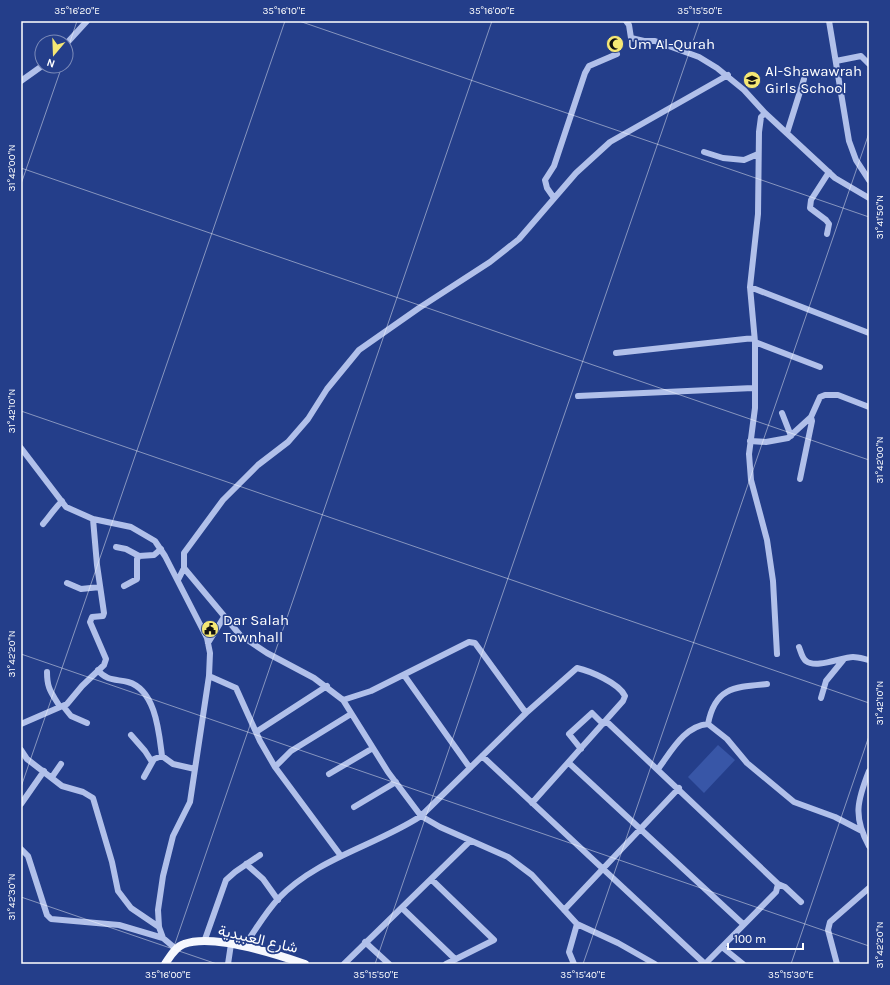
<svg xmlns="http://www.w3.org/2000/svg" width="890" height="985" viewBox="0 0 890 985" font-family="Karla,Vazirmatn,sans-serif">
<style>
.green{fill:#3856a7}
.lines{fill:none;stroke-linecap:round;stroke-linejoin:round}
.minor{stroke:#b1c0ea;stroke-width:6}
.major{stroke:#f5f7fe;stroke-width:8}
.ticks{fill:none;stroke:#fff;stroke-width:1;stroke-opacity:0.45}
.labels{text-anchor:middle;stroke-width:3.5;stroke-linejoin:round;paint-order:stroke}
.poi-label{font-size:15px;fill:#fff;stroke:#243e8a;text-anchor:start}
.street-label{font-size:15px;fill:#fff;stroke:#243e8a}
.neatline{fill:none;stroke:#fff;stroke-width:1.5}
.ticks-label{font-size:10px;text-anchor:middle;fill:#fff}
</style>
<rect width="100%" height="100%" fill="#243e8a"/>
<!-- green -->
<path class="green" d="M 718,745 L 735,760 L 704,793 L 688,777 Z"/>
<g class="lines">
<!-- minor -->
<path class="minor" d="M 626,21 L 629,25 L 631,38 L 644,41 L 655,41 L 699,57 L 717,68 L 744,90 L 765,113 L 835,178 L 869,198
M 829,21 L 849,141 L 856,160 L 869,180
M 66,44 L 87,21
M 836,61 L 861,56 L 869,64
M 21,81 L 42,66
M 765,113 L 761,117 L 759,132 L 758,214 L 750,287 L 755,342 L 755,408 L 749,454 L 751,480 L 767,540 L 773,581 L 777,654
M 787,133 L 804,79
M 704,152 L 723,158 L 744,160 L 758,154
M 554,198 L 547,188 L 545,180 L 554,166 L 585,73 L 589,66 L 617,54
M 827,234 L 829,224 L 826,220 L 810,208 L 811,200 L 829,172
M 750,287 L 869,333
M 755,342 L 820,367
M 616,353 L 754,338
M 578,396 L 753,388
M 782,413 L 791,436
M 750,441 L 766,442 L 788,438 L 811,417 L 820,397 L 825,395 L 838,395 L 869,407
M 21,448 L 66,507 L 93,519 L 131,527 L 155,541 L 165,556 L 207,638 L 210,653 L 209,676 L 190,802 L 173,836 L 163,876 L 158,910 L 159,927 L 163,938 L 176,949
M 800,479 L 812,421 L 811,417
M 43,524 C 50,516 54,509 62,501
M 116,547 L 126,549 L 139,556
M 184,568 L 240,635 L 267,653 L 314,678 L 343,700 L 388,772 L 421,816 L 440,827 L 508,857 L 532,875 L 577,924 L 618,943 L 655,964
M 178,580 L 184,568 L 184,553 L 223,500 L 258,465 L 288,442 L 308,419 L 327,389 L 359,350 L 419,308 L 490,262 L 519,239 L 576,173 L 610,142 L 728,75
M 67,583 L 81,589 L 100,587
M 124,586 L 137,579 L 137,559 L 139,556 L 154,555 L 161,549
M 208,643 L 224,617
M 799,647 C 801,652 802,658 806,661 C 816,669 842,657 853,657 C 858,657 864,659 869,660
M 98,670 C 106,681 116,679 128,682 C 156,690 159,733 162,756 L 173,764 L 195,769
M 47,672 C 47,690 52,693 60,707
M 404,675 L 470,768
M 209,676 L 236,688 L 260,741 L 275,767 L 341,856
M 821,698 L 826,681 L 844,659
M 343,700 L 371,691 L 469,642 L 475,643 L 526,713
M 63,706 L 71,716 L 87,723
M 606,721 L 778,884 L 776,892 L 705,964
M 21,724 L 67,704 L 82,686 L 104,665 L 106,659 L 90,622 L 92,617 L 103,616 L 104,613 L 97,565 L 93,519
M 708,724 C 715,687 735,687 767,684
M 256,732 L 327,686
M 131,735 L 145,751 L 152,762
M 581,749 L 569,734 L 592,713 L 603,724
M 21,750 L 27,759 L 62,786 L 83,792 L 93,798 L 112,862 L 118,891 L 131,908 L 159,927
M 482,756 L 705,964
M 569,763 L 743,924
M 275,767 L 291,751 L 351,714
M 658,769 C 671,752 684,726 708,724 L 727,739 L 747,763 L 794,802 L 835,817 L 862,831
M 869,771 C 857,801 853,817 869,846
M 329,774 L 373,748
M 52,777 L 61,764
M 144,777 L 154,759 L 162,756
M 21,804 L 44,771
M 354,807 L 396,782
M 21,849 L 28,856 L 47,915 L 51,919 L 119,925 L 163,938
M 246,864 L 263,879 L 278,900
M 431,879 L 494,940 L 446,964
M 778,884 L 785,887 L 801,902
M 402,908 L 455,959
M 564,910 L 679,788
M 204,942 L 226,880 L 235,872 L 260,855
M 365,942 L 389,964
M 244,946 C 255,931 265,913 278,899 C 317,858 375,846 421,816 L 526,713 L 577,668 C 590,671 619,683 625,696 L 623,701 L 532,803
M 722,947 L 743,964
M 228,964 L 231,944
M 344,964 L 470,841
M 574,964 L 569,952 L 577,924
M 837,964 L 828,930 L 830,922 L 869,888"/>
<!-- major -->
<path class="major" d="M 165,964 C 170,957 175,947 184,944 C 213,933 276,954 305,964"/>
</g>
<!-- ticks -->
<path class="ticks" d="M 299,21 L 869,217M 66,54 L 77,21M 21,168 L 869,460M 21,184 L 62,66M 21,411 L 869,703M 21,654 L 869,946M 21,787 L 285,21M 21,897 L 217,964M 168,964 L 492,21M 375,964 L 700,21M 583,964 L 869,133M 791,964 L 869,736"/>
<!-- icons -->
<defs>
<symbol id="mosque-disc" viewBox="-11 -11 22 22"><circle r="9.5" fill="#f5e774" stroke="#243e8a"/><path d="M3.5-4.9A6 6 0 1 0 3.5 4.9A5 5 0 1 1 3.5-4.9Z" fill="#111"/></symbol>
<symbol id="school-disc" viewBox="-11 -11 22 22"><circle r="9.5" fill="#f5e774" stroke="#243e8a"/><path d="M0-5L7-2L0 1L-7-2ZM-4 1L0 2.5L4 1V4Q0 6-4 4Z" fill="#111"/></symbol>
<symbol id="civic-disc" viewBox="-11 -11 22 22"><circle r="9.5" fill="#f5e774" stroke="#243e8a"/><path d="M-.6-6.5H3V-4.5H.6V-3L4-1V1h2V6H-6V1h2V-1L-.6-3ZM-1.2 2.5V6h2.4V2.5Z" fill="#111"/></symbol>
</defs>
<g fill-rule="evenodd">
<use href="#mosque-disc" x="605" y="34" width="20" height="20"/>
<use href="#school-disc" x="742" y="70" width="20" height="20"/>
<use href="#civic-disc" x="200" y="619" width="20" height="20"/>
</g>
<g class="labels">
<!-- poi labels -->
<g class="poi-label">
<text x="628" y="49">Um Al-Qurah</text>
<text x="765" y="76">Al-Shawawrah<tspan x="765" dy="17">Girls School</tspan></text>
<text x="223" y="625">Dar Salah<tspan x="223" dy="17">Townhall</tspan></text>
</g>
<!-- street labels -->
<g class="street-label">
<text transform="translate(258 939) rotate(13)" y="5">شارع العبيدية</text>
</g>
</g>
<!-- border -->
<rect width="890" height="985" fill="none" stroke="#243e8a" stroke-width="44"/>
<!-- north arrow -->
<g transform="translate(54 54) rotate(199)"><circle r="19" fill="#243e8a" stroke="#7c8bb9"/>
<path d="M0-3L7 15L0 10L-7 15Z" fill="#f5e774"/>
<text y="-6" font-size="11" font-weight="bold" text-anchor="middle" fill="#ffffff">N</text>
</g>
<!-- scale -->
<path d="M728 943v6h75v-6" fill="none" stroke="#ffffff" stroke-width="2"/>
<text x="734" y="943" font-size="12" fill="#ffffff" stroke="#243e8a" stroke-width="3" paint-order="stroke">100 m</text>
<rect x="22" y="22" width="846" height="941" class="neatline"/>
<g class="ticks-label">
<text x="77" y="14">35°16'20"E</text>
<text x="284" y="14">35°16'10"E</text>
<text x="492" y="14">35°16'00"E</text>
<text x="700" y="14">35°15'50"E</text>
<text transform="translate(11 168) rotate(-90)" y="4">31°42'00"N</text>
<text transform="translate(879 217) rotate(-90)" y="4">31°41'50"N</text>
<text transform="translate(11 411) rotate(-90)" y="4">31°42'10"N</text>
<text transform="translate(879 460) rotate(-90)" y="4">31°42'00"N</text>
<text transform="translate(11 654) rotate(-90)" y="4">31°42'20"N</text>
<text transform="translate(879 703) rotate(-90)" y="4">31°42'10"N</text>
<text transform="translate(11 897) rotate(-90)" y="4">31°42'30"N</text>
<text transform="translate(879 945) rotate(-90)" y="4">31°42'20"N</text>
<text x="168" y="978">35°16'00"E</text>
<text x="376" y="978">35°15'50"E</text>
<text x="583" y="978">35°15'40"E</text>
<text x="791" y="978">35°15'30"E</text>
</g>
</svg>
